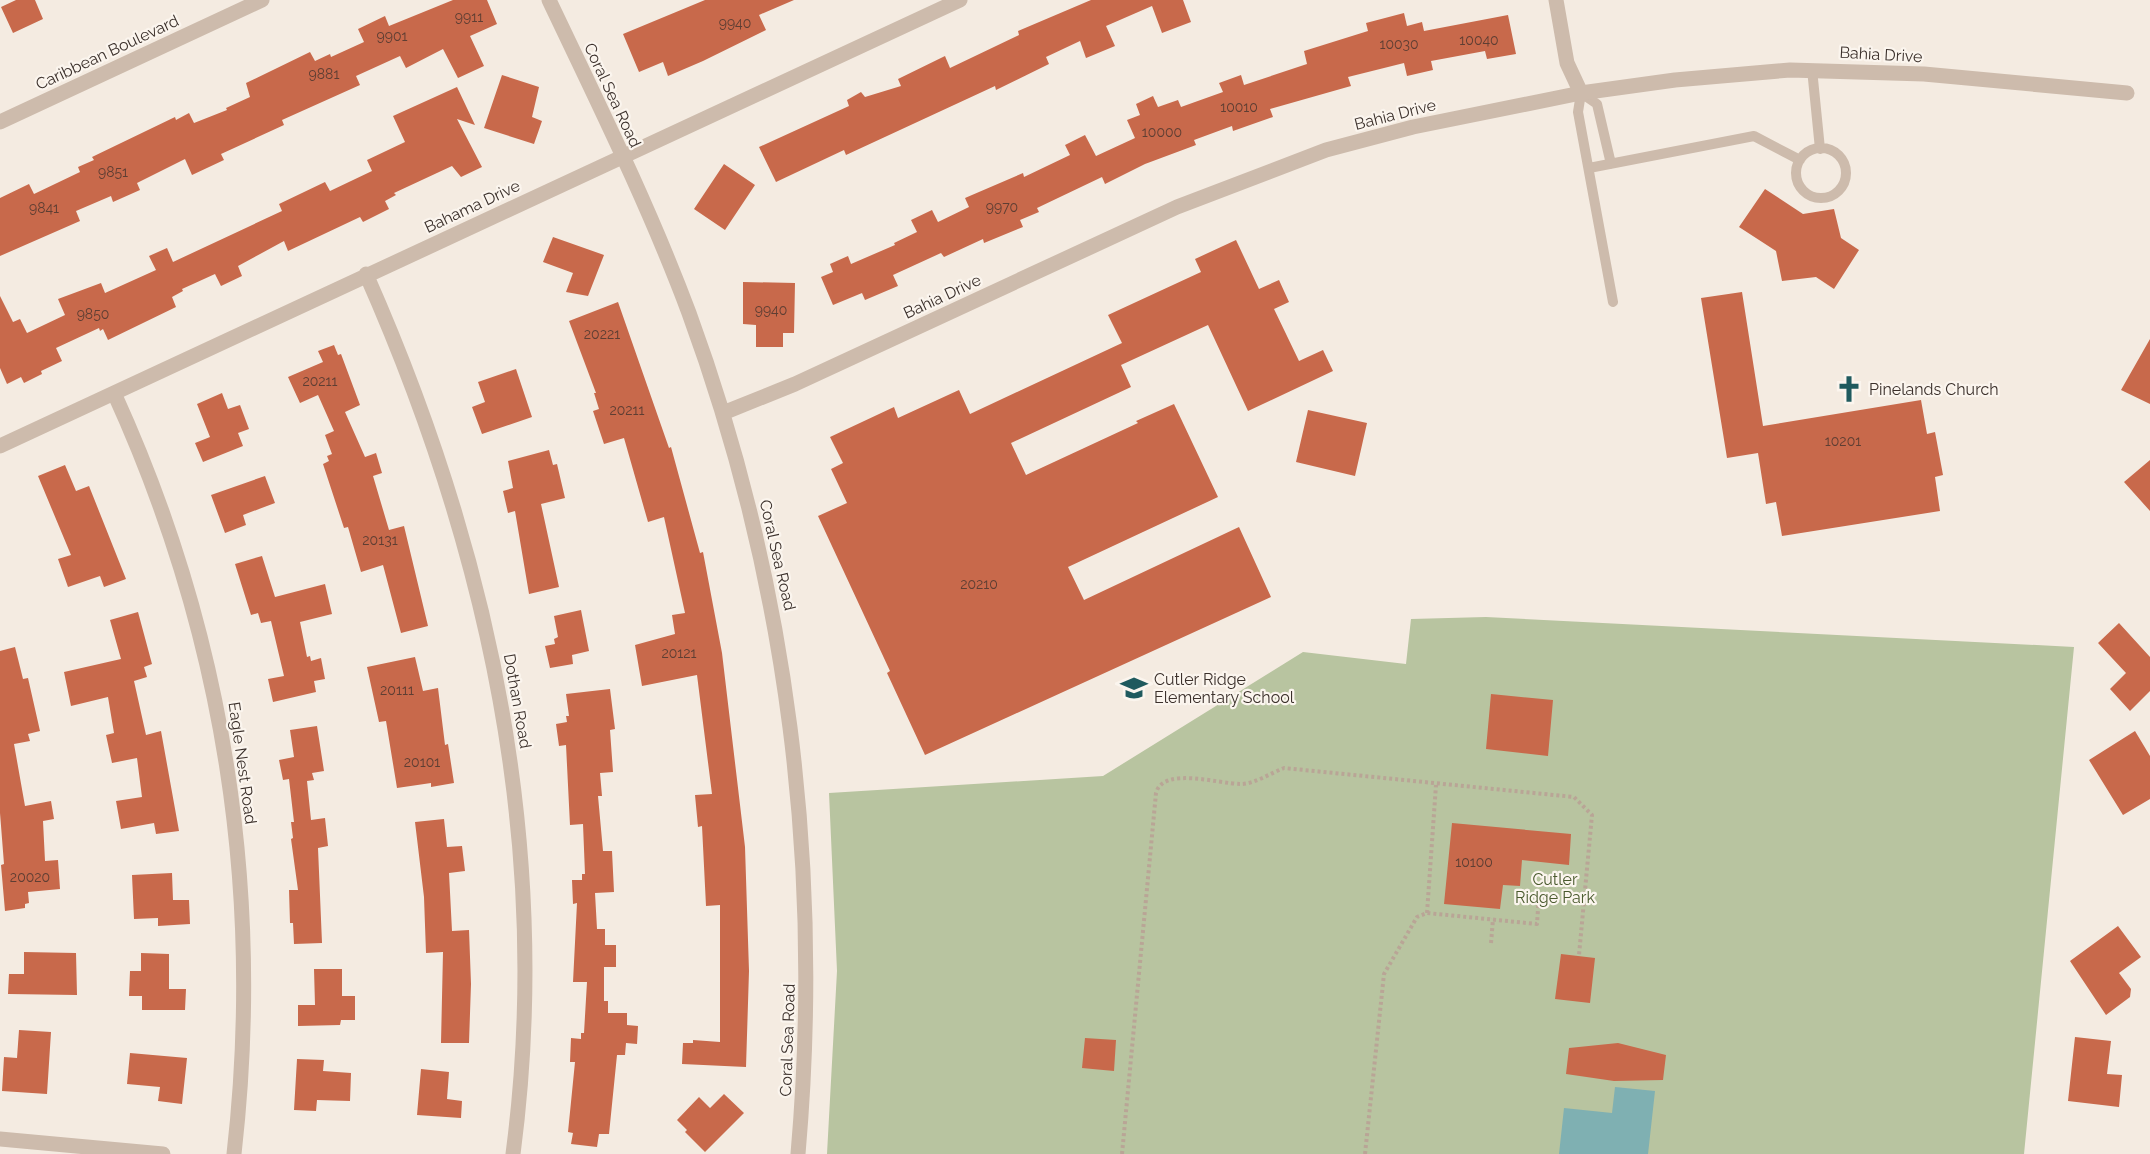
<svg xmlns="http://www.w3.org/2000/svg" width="2150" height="1154" viewBox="0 0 2150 1154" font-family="Raleway,sans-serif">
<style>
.green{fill:#b8c4a0}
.water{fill:#7fb0b2}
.building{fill:#c8694b}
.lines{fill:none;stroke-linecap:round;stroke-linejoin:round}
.path{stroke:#b9a596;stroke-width:4;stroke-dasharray:3 3;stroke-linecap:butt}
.service{stroke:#cdbbac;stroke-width:10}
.minor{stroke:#cdbbac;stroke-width:15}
.tertiary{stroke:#cdbbac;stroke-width:15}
.labels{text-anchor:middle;stroke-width:4.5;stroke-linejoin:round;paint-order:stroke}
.number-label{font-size:14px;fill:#5e3e33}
.street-label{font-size:16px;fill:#3b302b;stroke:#fbf5ee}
.poi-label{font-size:16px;fill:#3b302b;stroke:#fbf5ee;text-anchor:start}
.park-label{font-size:16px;fill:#4a5a2e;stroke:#fbf5ee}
</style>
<rect width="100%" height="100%" fill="#f4ebe1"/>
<!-- green -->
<path class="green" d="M 1486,617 L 2074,647 L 2024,1154 L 827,1154 L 837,971 L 829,793 L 1103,776 L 1303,652 L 1406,664 L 1411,619 Z"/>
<!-- water -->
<path class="water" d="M 1615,1087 L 1655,1091 L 1648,1154 L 1559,1154 L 1564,1108 L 1612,1113 Z"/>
<!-- building -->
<path class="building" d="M 16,0 L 35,0 L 43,19 L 13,33 L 1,7 Z
M 453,0 L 487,0 L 497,24 L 470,36 L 484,66 L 458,78 L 443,49 L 406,68 L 400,56 L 356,76 L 360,85 L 282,120 L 284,125 L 221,154 L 224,160 L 192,175 L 185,159 L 137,183 L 140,190 L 113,202 L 111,196 L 76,211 L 80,221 L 0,256 L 0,198 L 29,184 L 34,194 L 80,172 L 78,167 L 94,160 L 92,157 L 175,117 L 176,120 L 189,113 L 194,123 L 227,110 L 226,108 L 250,97 L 246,83 L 310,52 L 315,61 L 330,54 L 331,57 L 364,42 L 358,29 L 385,16 L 389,26 Z
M 705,0 L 794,0 L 759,15 L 766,30 L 703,61 L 668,76 L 663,62 L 639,72 L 623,34 Z
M 1091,0 L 1183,0 L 1191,22 L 1162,33 L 1152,6 L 1106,26 L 1115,46 L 1086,58 L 1080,41 L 1046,57 L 1049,64 L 996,90 L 995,86 L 846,155 L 844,150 L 776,182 L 759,147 L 849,106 L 847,100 L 861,92 L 865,97 L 901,86 L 898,79 L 945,56 L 950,68 L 1019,35 L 1018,31 Z
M 1404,13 L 1407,26 L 1422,22 L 1424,31 L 1508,15 L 1516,54 L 1487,59 L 1485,51 L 1431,61 L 1433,70 L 1407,76 L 1404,63 L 1348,77 L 1351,86 L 1270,109 L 1273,117 L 1233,131 L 1232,126 L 1194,140 L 1196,145 L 1145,164 L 1105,184 L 1102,177 L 1037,208 L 1039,212 L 1020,220 L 1023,227 L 984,243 L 983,239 L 944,257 L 941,253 L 893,275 L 898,286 L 865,300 L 862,293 L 833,305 L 821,277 L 833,272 L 830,264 L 848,256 L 851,264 L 895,245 L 894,243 L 917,232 L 911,220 L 932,210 L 938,222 L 969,207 L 965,198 L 1023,173 L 1024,177 L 1070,155 L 1065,145 L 1085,135 L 1096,156 L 1135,138 L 1127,120 L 1140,115 L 1136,104 L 1153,96 L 1158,107 L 1178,100 L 1181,107 L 1223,92 L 1219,83 L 1241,75 L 1244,85 L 1307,64 L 1304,51 L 1368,31 L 1366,23 Z
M 502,75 L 539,87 L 532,117 L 542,121 L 534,144 L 484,128 Z
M 457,87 L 475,125 L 457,119 L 482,167 L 461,177 L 452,166 L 394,193 L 396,195 L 385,201 L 389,209 L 363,222 L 360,217 L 288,251 L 284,241 L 238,266 L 242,276 L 221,286 L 215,274 L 182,289 L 183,291 L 172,297 L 176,307 L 108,340 L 103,329 L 100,331 L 99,328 L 56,348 L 62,361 L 41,371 L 42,374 L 24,383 L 21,377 L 7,384 L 0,368 L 0,296 L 13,322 L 20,319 L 27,333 L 65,315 L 58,299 L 101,283 L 105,293 L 156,270 L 149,256 L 167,248 L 173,262 L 282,211 L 279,204 L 325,182 L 330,191 L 372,171 L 367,160 L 405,142 L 393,116 Z
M 724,164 L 755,185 L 725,230 L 694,209 Z
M 1765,189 L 1803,214 L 1834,209 L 1841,238 L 1859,250 L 1834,289 L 1816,277 L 1782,281 L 1776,251 L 1739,227 Z
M 553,237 L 604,255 L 588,296 L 566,292 L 573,273 L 543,262 Z
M 1236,240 L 1259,289 L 1279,280 L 1289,302 L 1274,309 L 1299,361 L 1323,350 L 1333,371 L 1248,411 L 1208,325 L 1121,365 L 1131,387 L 1011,443 L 1026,475 L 1138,423 L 1136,421 L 1174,404 L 1218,497 L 1068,567 L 1084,600 L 1239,527 L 1271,597 L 925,755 L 887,673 L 890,671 L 818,516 L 847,503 L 831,469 L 843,463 L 830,437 L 894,407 L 898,418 L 959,390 L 970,414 L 1122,343 L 1108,315 L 1201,272 L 1195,259 Z
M 743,282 L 795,283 L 794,333 L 783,333 L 783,347 L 756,347 L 756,325 L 743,324 Z
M 1742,292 L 1763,426 L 1921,400 L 1927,434 L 1935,432 L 1943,475 L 1935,477 L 1940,511 L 1782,536 L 1776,502 L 1766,504 L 1758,453 L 1727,458 L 1701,298 Z
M 618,302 L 669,448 L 671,447 L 700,553 L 703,552 L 722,653 L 745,847 L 749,971 L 746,1067 L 682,1064 L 683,1043 L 693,1043 L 693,1040 L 720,1042 L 720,905 L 706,906 L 702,826 L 698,827 L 695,795 L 712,794 L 697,675 L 642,686 L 635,645 L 675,634 L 672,615 L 685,613 L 664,517 L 648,522 L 624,438 L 604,444 L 593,411 L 599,409 L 594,393 L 596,393 L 569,321 Z
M 2150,339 L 2150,404 L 2121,390 Z
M 334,345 L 338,355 L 341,354 L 360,405 L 345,412 L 365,457 L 376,453 L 382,473 L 373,476 L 389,530 L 404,526 L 428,626 L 401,633 L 383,565 L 361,572 L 348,527 L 344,528 L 323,464 L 329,461 L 327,456 L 332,454 L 325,435 L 334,431 L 318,395 L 300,403 L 288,377 L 323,362 L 318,351 Z
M 516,369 L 532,417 L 482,434 L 472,407 L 485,402 L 478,382 Z
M 222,393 L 228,409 L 240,405 L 249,429 L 238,433 L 243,446 L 203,462 L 195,443 L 210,437 L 197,404 Z
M 1308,410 L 1367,423 L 1355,476 L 1296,462 Z
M 549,450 L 553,465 L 557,464 L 565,498 L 541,504 L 559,587 L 529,594 L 515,511 L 508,513 L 503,491 L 513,488 L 508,461 Z
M 2150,460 L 2150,511 L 2124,482 Z
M 65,465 L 76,491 L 89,486 L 126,579 L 104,587 L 100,576 L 68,587 L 58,559 L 71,555 L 38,476 Z
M 265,476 L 275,503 L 243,515 L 246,525 L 225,533 L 211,495 Z
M 262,556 L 275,597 L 325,584 L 332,614 L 300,622 L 307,657 L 310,656 L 311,661 L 321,658 L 325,679 L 314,681 L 316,692 L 273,702 L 268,679 L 284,676 L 271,621 L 261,623 L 258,613 L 251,615 L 235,564 Z
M 581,610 L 589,651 L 572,655 L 573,664 L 550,668 L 545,646 L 555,644 L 554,639 L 558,637 L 554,616 Z
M 138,612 L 152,664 L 144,667 L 147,677 L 134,681 L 146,735 L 161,731 L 179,831 L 156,834 L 154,823 L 121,829 L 116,801 L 142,797 L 137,758 L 112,763 L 106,735 L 114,733 L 108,697 L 71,706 L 64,672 L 121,659 L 110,620 Z
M 2119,623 L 2150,657 L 2150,691 L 2130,711 L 2110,689 L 2126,673 L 2098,643 Z
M 15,647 L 23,679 L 28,678 L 40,731 L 28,734 L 30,741 L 14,744 L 25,806 L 51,801 L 54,819 L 43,821 L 45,861 L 58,860 L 60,889 L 28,892 L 29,903 L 25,904 L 25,908 L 5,911 L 1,865 L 4,864 L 0,813 L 0,651 Z
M 415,657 L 423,691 L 438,688 L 445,745 L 448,744 L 454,783 L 431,787 L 431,783 L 397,788 L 386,721 L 379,722 L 367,667 Z
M 610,689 L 615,729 L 610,730 L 613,772 L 600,773 L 602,796 L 598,796 L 603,851 L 612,851 L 614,892 L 595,893 L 597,929 L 605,929 L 605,945 L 616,945 L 616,967 L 604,967 L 604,1001 L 608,1001 L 608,1013 L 627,1013 L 627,1025 L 638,1026 L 637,1044 L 626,1043 L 625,1055 L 617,1055 L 609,1134 L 599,1134 L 597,1147 L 571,1144 L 573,1133 L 568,1132 L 575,1062 L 570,1062 L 571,1038 L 581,1039 L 581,1033 L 584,1033 L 587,982 L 573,982 L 577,903 L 573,904 L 572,880 L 582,880 L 582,874 L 585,874 L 583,824 L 570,825 L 566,745 L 559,746 L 556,724 L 567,722 L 566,716 L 569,716 L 566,694 Z
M 1491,694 L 1553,700 L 1548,756 L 1486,749 Z
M 317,726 L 324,771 L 312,773 L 314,780 L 307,781 L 311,820 L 325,818 L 328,846 L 318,848 L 322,943 L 294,944 L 293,923 L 290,923 L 289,890 L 298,890 L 291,839 L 293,838 L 291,822 L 294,822 L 289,779 L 283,780 L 279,760 L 294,757 L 290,730 Z
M 2135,731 L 2150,756 L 2150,799 L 2123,815 L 2089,760 Z
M 444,819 L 447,847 L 462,846 L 465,871 L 449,873 L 452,931 L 469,930 L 471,984 L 469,1043 L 441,1043 L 443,952 L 426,953 L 424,897 L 415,822 Z
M 1452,823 L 1571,834 L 1569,865 L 1522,860 L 1520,886 L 1503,885 L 1500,909 L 1444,904 Z
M 172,873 L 173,900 L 189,900 L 190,924 L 158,926 L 158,918 L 134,919 L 132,875 Z
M 2118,926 L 2141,957 L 2119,973 L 2131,989 L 2130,997 L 2106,1015 L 2070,961 Z
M 24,952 L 76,953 L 77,995 L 8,994 L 9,974 L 24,974 Z
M 141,953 L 169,954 L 169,989 L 186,989 L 185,1010 L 142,1010 L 142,996 L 129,996 L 130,971 L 141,971 Z
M 1561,954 L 1595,958 L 1590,1003 L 1555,999 Z
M 314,969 L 342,969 L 342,996 L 355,996 L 355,1020 L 341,1020 L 340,1025 L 298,1026 L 298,1005 L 315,1005 Z
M 19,1030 L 51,1032 L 47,1094 L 2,1091 L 4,1057 L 17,1058 Z
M 2075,1037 L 2111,1041 L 2107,1074 L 2122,1075 L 2119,1107 L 2068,1101 Z
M 1085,1038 L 1116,1040 L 1114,1071 L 1082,1068 Z
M 1618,1043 L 1666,1055 L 1663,1080 L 1614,1081 L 1566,1074 L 1569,1048 Z
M 130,1053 L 187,1058 L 182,1104 L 158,1101 L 160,1087 L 127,1084 Z
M 297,1059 L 324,1060 L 323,1071 L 351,1073 L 350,1101 L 317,1100 L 316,1111 L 294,1110 Z
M 421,1069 L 449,1072 L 447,1099 L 462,1101 L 461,1118 L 417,1115 Z
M 724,1094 L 744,1113 L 705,1152 L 685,1132 L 687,1130 L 677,1120 L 699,1097 L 710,1108 Z"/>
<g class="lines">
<!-- path -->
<path class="path" d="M 1427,913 L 1436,785
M 1491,943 L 1493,919
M 1122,1154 L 1156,793 C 1163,766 1219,784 1241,784 C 1254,784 1271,773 1284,768 L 1574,797 L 1592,815 L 1579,955
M 1365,1154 L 1384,974 L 1417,917 L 1427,913 L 1537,924 L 1539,895 L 1584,900"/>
<!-- service -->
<path class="service" d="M 1812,69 L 1820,149
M1796 173a25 25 0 1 1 50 0a25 25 0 1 1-50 0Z
M 1611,164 L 1597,104 L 1581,93 L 1578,112 L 1613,302
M 1589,168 L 1754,136 L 1800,160"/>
<!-- minor -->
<path class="minor" d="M 549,0 C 598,103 649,206 689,313 C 788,583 823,868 798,1154
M 1556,0 L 1567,63 L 1581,93
M 366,274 C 489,552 553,850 513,1154
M 114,393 C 224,634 264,891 234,1154
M 723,413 L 795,384 L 1177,207 L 1326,150 L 1413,127 L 1581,93 L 1675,80 L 1790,70 L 1924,74 L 2127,93
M 0,446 L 960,0
M 0,1139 L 163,1154"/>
<!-- tertiary -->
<path class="tertiary" d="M 0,122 L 262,0"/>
</g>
<!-- icons -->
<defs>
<symbol id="church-bare" viewBox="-9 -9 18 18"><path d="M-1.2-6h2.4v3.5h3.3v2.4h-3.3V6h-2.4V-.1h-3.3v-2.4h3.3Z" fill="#1f5a5e" stroke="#fbf5ee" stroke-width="2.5" paint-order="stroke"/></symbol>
<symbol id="school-bare" viewBox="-9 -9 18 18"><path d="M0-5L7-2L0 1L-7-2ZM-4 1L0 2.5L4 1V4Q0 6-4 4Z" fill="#1f5a5e" stroke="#fbf5ee" stroke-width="2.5" paint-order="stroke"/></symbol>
</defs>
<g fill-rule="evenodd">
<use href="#church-bare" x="1830" y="370" width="38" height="38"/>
<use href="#school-bare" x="1115" y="669" width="38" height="38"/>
</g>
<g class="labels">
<!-- number labels -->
<g class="number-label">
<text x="469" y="22">9911</text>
<text x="735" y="28">9940</text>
<text x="392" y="41">9901</text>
<text x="1479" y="45">10040</text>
<text x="1399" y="49">10030</text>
<text x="324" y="79">9881</text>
<text x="1239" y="112">10010</text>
<text x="1162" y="137">10000</text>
<text x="113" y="177">9851</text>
<text x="1002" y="212">9970</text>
<text x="44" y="213">9841</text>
<text x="771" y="315">9940</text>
<text x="93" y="319">9850</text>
<text x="602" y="339">20221</text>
<text x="320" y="386">20211</text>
<text x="627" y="415">20211</text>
<text x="1843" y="446">10201</text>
<text x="380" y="545">20131</text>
<text x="979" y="589">20210</text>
<text x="679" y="658">20121</text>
<text x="397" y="695">20111</text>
<text x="422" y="767">20101</text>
<text x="1474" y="867">10100</text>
<text x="30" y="882">20020</text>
</g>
<!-- street labels -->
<g class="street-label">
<text transform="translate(107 52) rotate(-25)" y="6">Caribbean Boulevard</text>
<text transform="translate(1881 54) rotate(3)" y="6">Bahia Drive</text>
<text transform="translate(613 95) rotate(65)" y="6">Coral Sea Road</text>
<text transform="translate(1395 114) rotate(-14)" y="6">Bahia Drive</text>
<text transform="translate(472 206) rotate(-25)" y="6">Bahama Drive</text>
<text transform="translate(942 296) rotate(-25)" y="6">Bahia Drive</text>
<text transform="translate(778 555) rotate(77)" y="6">Coral Sea Road</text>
<text transform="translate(518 701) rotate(80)" y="6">Dothan Road</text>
<text transform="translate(243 763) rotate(82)" y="6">Eagle Nest Road</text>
<text transform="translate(787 1040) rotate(-88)" y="6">Coral Sea Road</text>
</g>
<!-- poi labels -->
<g class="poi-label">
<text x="1869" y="395">Pinelands Church</text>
<text x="1154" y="685">Cutler Ridge<tspan x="1154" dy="18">Elementary School</tspan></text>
</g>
<!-- park labels -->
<g class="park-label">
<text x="1555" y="885">Cutler<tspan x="1555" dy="18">Ridge Park</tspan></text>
</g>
</g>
</svg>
